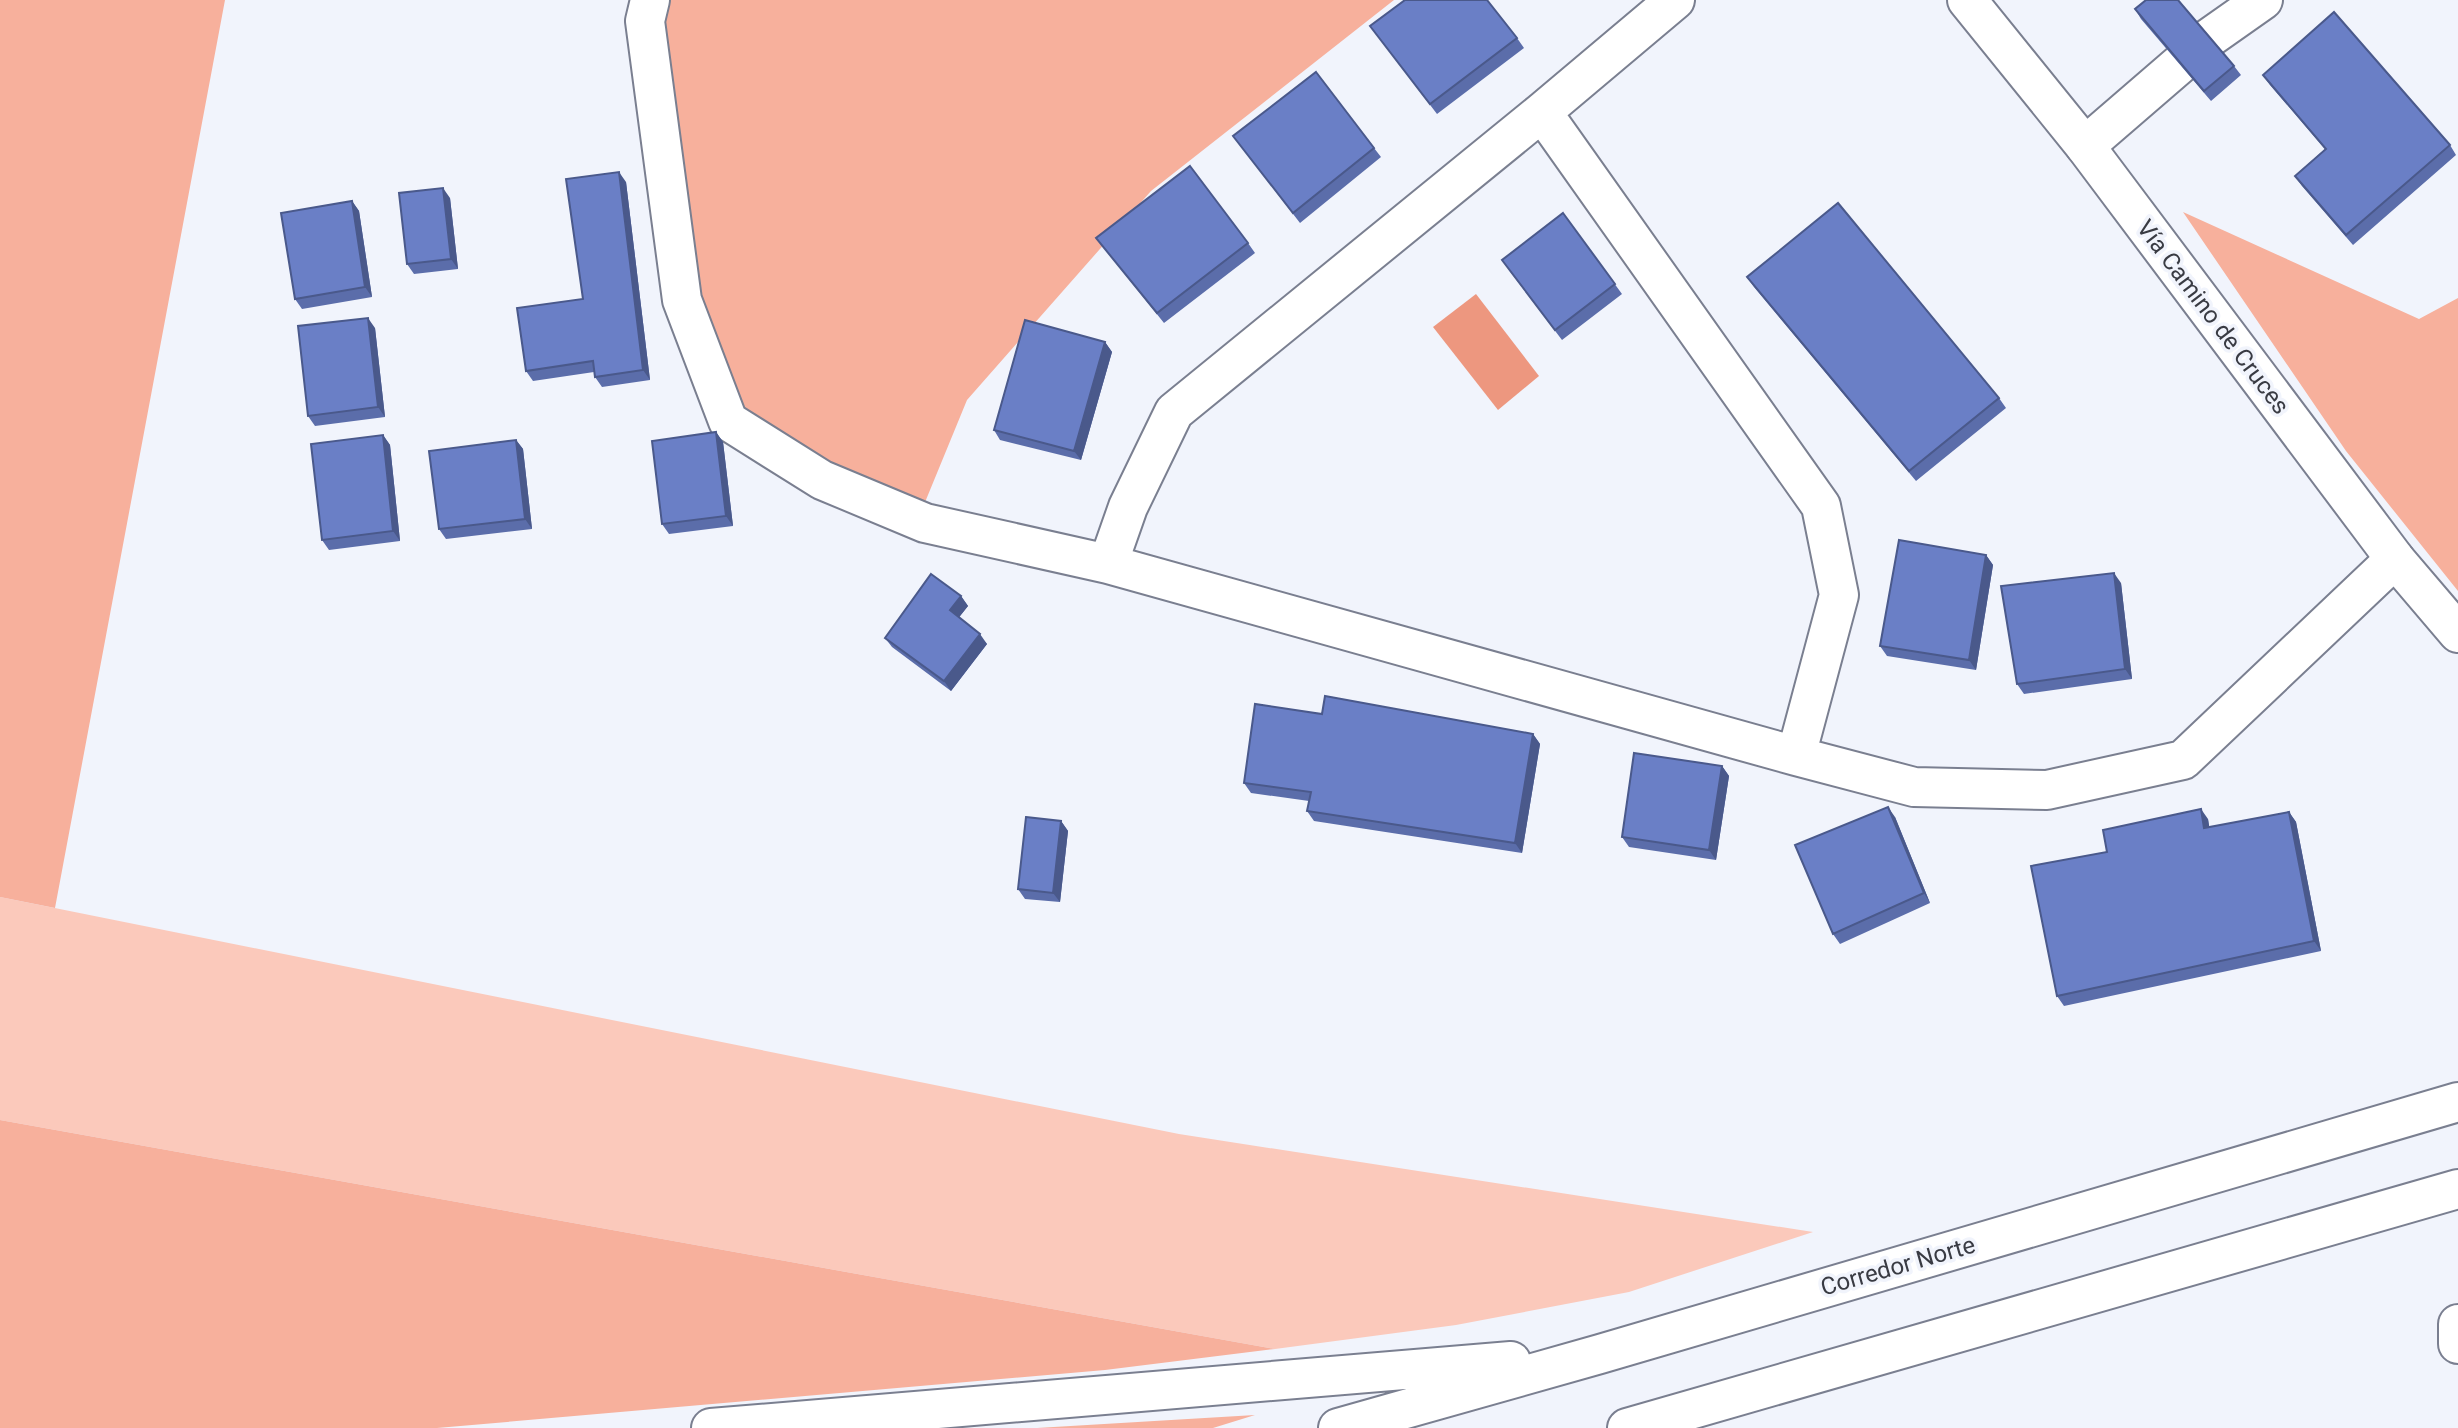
<svg xmlns="http://www.w3.org/2000/svg" width="2458" height="1428" viewBox="0 0 2458 1428" font-family="Roboto,sans-serif">
<style>
.green{fill:#fbc9bb}
.forest{fill:#f7b09c}
.water{fill:#ed977f}
.lines{fill:none;stroke-linecap:round;stroke-linejoin:round}
.minor-casing{stroke:#7a7f90;stroke-width:42}
.tertiary-casing{stroke:#7a7f90;stroke-width:42}
.motorway-casing{stroke:#7a7f90;stroke-width:42}
.minor{stroke:#fff;stroke-width:38}
.tertiary{stroke:#fff;stroke-width:38}
.motorway{stroke:#fff;stroke-width:38}
.wall{fill:#5b6daa}
.shaded-wall{fill:#4a598b}
.building{fill:#6a7fc6;stroke:#4a598b;stroke-width:2}
.labels{text-anchor:middle;stroke-width:7;stroke-linejoin:round;paint-order:stroke}
.street-label{font-size:24px;fill:#393b43;stroke:#f1f4fc}
</style>
<rect width="100%" height="100%" fill="#f1f4fc"/>
<!-- green -->
<path class="green" d="M 0,897 L 1179,1134 L 1813,1232 L 1629,1292 L 1456,1325 L 1275,1349 L 0,1120 Z"/>
<!-- forest -->
<path class="forest" d="M 0,0 L 225,0 L 55,908 L 0,897 Z
M 661,0 L 1394,0 L 1151,191 L 967,400 L 921,512 L 736,413 L 692,299 Z
M 2183,212 L 2419,319 L 2458,298 L 2458,591 L 2346,451 Z
M 0,1120 L 1275,1349 L 1105,1370 L 437,1428 L 0,1428 Z
M 1255,1415 L 1213,1428 L 1037,1428 Z"/>
<!-- water -->
<path class="water" d="M 1476,294 L 1539,376 L 1498,410 L 1433,327 Z"/>
<g class="lines">
<defs>
<path id="minor" d="M 650,0 L 645,21 L 682,300 L 728,421 L 822,480 L 925,523 L 1108,564
M 1675,0 L 1542,112 L 1174,412 L 1128,507 L 1108,564 L 1796,756 L 1914,787 L 2047,790 L 2183,760 L 2395,559
M 2209,38 L 2263,0
M 1542,112 L 1821,506 L 1839,595 L 1796,756
M 2085,146 L 2180,64"/>
<path id="tertiary" d="M 1967,0 L 2085,146 L 2395,559 L 2458,633"/>
<path id="motorway" d="M 2458,1324 L 2458,1344
M 711,1428 L 1511,1361
M 1338,1428 L 1600,1354 L 2458,1102
M 1627,1428 L 2458,1189"/>
</defs>
<!-- minor casing -->
<use href="#minor" class="minor-casing"/>
<!-- tertiary casing -->
<use href="#tertiary" class="tertiary-casing"/>
<!-- motorway casing -->
<use href="#motorway" class="motorway-casing"/>
<!-- minor -->
<use href="#minor" class="minor"/>
<!-- tertiary -->
<use href="#tertiary" class="tertiary"/>
<!-- motorway -->
<use href="#motorway" class="motorway"/>
</g>
<!-- wall -->
<path class="wall" d="M 2135,9 L 2234,66 L 2241,75 L 2211,101 L 2141,19 Z
M 1370,26 L 1517,38 L 1524,48 L 1437,114 Z
M 2263,75 L 2450,145 L 2456,155 L 2353,245 L 2302,186 L 2295,176 L 2325,149 L 2270,85 Z
M 1233,136 L 1374,148 L 1381,157 L 1300,223 Z
M 626,182 L 650,380 L 602,387 L 595,377 L 594,372 L 533,381 L 526,371 L 583,299 Z
M 450,198 L 458,269 L 414,274 L 407,264 Z
M 352,201 L 359,211 L 372,297 L 302,309 L 295,299 Z
M 1563,213 L 1622,294 L 1562,340 L 1509,270 Z
M 1096,238 L 1248,243 L 1255,253 L 1164,323 Z
M 1747,277 L 1999,398 L 2006,408 L 1916,481 L 1754,287 Z
M 375,328 L 385,417 L 315,426 L 308,416 Z
M 1105,342 L 1112,352 L 1081,460 L 1000,440 L 994,430 Z
M 716,432 L 723,442 L 733,526 L 669,534 L 662,524 Z
M 383,435 L 390,445 L 400,541 L 329,550 L 322,540 Z
M 516,440 L 523,449 L 532,529 L 446,539 L 439,529 Z
M 1986,555 L 1993,565 L 1976,670 L 1887,656 L 1880,646 Z
M 2121,583 L 2132,679 L 2024,694 L 2017,684 Z
M 961,596 L 968,606 L 959,617 L 987,644 L 951,691 L 892,647 L 885,638 Z
M 1322,714 L 1533,734 L 1540,744 L 1522,853 L 1314,821 L 1307,811 L 1309,801 L 1251,793 L 1244,783 Z
M 1722,766 L 1729,776 L 1716,860 L 1629,847 L 1622,837 Z
M 2289,812 L 2296,822 L 2321,951 L 2064,1006 L 2057,996 L 2107,852 L 2208,819 L 2209,827 Z
M 1895,817 L 1930,903 L 1840,944 L 1833,934 Z
M 1061,821 L 1068,831 L 1060,902 L 1025,899 L 1018,889 Z"/>
<!-- shaded-wall -->
<path class="shaded-wall" d="M 619,172 L 626,182 L 650,380 L 643,370 Z
M 443,188 L 450,198 L 458,269 L 451,259 Z
M 352,201 L 359,211 L 372,297 L 365,287 Z
M 368,318 L 375,328 L 385,417 L 378,407 Z
M 1105,342 L 1112,352 L 1081,460 L 1074,451 Z
M 716,432 L 723,442 L 733,526 L 726,516 Z
M 383,435 L 390,445 L 400,541 L 393,531 Z
M 516,440 L 523,449 L 532,529 L 525,519 Z
M 1986,555 L 1993,565 L 1976,670 L 1969,660 Z
M 2114,573 L 2121,583 L 2132,679 L 2125,669 Z
M 961,596 L 968,606 L 957,620 L 950,610 Z
M 980,634 L 987,644 L 951,691 L 944,681 Z
M 1533,734 L 1540,744 L 1522,853 L 1515,843 Z
M 1722,766 L 1729,776 L 1716,860 L 1709,850 Z
M 1888,807 L 1895,817 L 1930,903 L 1924,893 Z
M 2201,809 L 2208,819 L 2211,837 L 2204,828 Z
M 2289,812 L 2296,822 L 2321,951 L 2314,941 Z
M 1061,821 L 1068,831 L 1060,902 L 1053,893 Z"/>
<!-- building -->
<path class="building" d="M 1405,0 L 1487,0 L 1517,38 L 1430,104 L 1370,26 Z
M 2146,0 L 2178,0 L 2234,66 L 2204,91 L 2135,9 Z
M 2334,12 L 2450,145 L 2346,235 L 2295,176 L 2326,149 L 2263,75 Z
M 1316,72 L 1374,148 L 1293,213 L 1233,136 Z
M 1190,166 L 1248,243 L 1157,313 L 1096,238 Z
M 619,172 L 643,370 L 595,377 L 593,361 L 526,371 L 517,308 L 583,299 L 566,179 Z
M 443,188 L 451,259 L 407,264 L 399,193 Z
M 352,201 L 365,287 L 295,299 L 281,213 Z
M 1838,203 L 1999,398 L 1909,471 L 1747,277 Z
M 1563,213 L 1615,284 L 1555,330 L 1502,260 Z
M 368,318 L 378,407 L 308,416 L 298,326 Z
M 1025,320 L 1105,342 L 1074,451 L 994,430 Z
M 716,432 L 726,516 L 662,524 L 652,441 Z
M 383,435 L 393,531 L 322,540 L 311,444 Z
M 516,440 L 525,519 L 439,529 L 429,451 Z
M 1899,540 L 1986,555 L 1969,660 L 1880,646 Z
M 2114,573 L 2125,669 L 2017,684 L 2001,586 Z
M 931,574 L 961,596 L 950,610 L 980,634 L 944,681 L 885,638 Z
M 1325,696 L 1533,734 L 1515,843 L 1307,811 L 1311,792 L 1244,783 L 1255,704 L 1322,714 Z
M 1634,753 L 1722,766 L 1709,850 L 1622,837 Z
M 1888,807 L 1924,893 L 1833,934 L 1795,845 Z
M 2201,809 L 2204,828 L 2289,812 L 2314,941 L 2057,996 L 2031,866 L 2107,852 L 2103,830 Z
M 1026,817 L 1061,821 L 1053,893 L 1018,889 Z"/>
<g class="labels">
<!-- street labels -->
<g class="street-label">
<text transform="translate(2213 317) rotate(53)" y="8">Vía Camino de Cruces</text>
<text transform="translate(1898 1266) rotate(-16)" y="8">Corredor Norte</text>
</g>
</g>
</svg>
